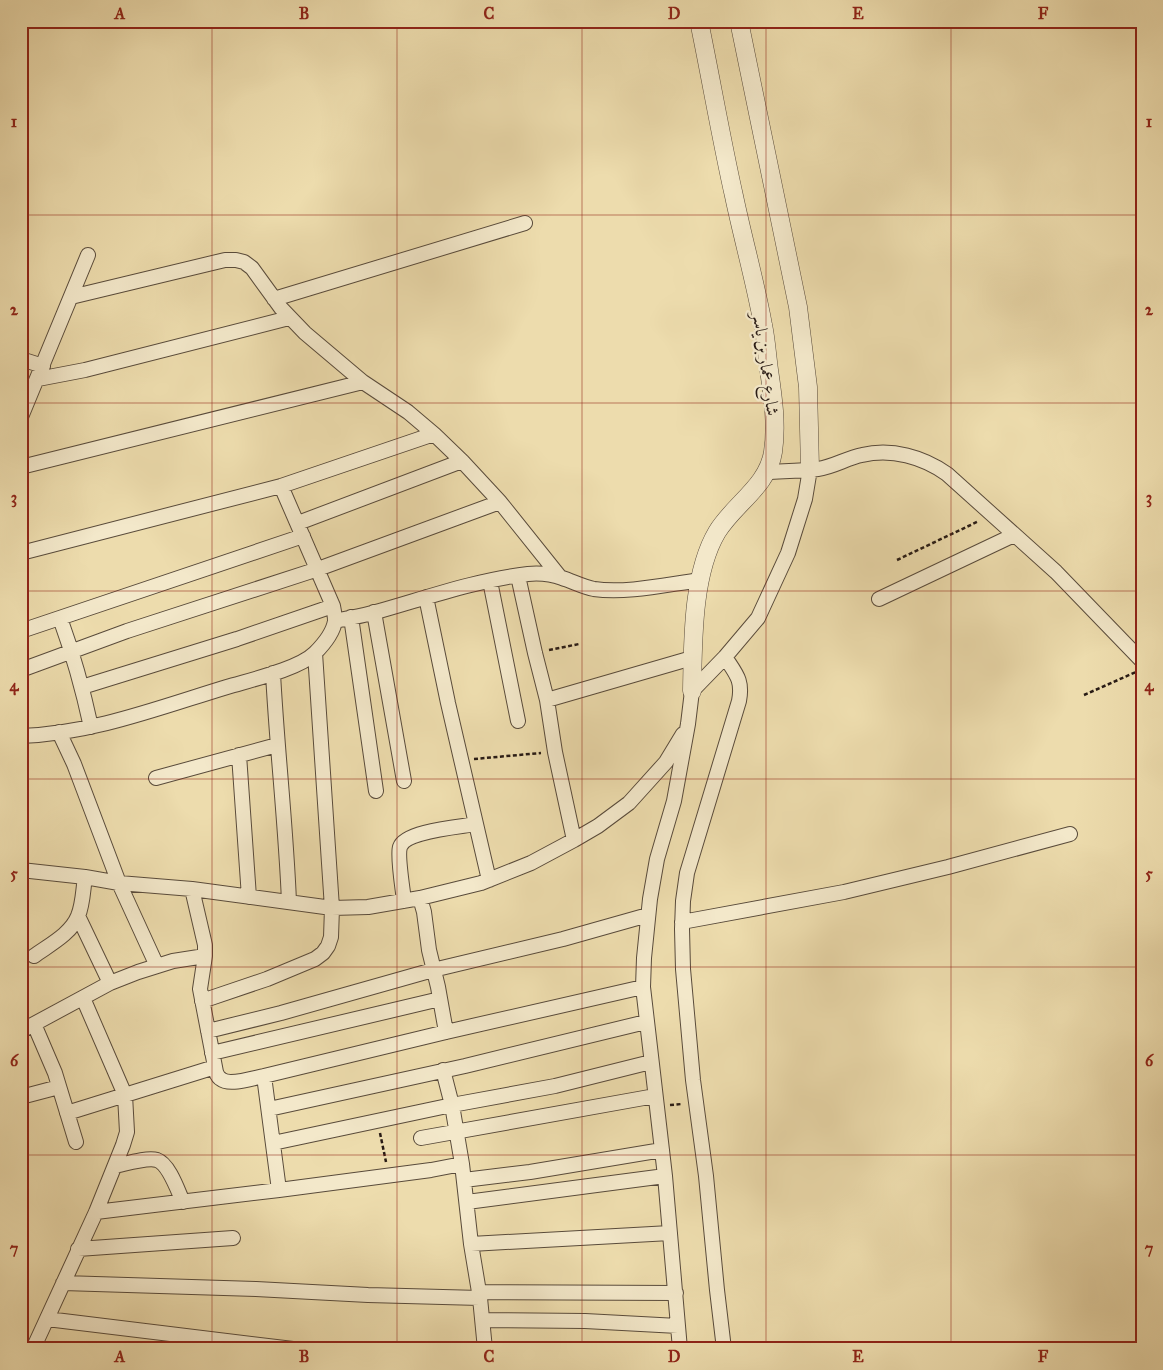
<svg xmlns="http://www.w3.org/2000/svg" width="1163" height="1370" viewBox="0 0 1163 1370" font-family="'IM FELL Great Primer',Amiri,serif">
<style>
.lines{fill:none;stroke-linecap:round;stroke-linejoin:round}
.minor-casing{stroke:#594b3b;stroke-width:16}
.tertiary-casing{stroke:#594b3b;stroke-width:19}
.path{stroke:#281b15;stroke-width:2.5;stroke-dasharray:4 2.5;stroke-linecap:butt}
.minor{stroke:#f3e8ca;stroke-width:14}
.tertiary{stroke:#f3e8ca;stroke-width:18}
.grid{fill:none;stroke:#8f2418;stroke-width:1;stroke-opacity:0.55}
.labels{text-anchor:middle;stroke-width:4.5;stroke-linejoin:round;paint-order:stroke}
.street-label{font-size:18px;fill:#281b15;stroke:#f3e8ca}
.neatline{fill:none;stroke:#8f2418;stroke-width:2}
.grid-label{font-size:16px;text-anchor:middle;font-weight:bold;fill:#8f2418}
</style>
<rect width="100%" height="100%" fill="#eddcad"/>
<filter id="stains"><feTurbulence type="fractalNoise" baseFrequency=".004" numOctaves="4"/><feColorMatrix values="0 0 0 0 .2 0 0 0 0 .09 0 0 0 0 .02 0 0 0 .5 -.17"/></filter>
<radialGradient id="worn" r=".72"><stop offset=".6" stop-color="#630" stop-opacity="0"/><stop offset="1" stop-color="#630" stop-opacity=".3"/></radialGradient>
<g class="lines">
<defs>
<path id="minor" d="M 71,297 L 225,260 L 236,260 L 244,262 L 252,268 L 281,308 L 305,333 L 363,382 L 408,412 L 434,434 L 462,461 L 500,502 L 560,577
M 274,299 L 525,223
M 21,359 L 43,366
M 38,379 L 85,370 L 289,318
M 21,417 L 88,255
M 21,467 L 363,382
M 767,472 C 784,471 801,471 818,469 C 833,467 847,458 862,455 C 892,448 923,457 947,474 L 1056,572 L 1142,661
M 298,523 L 462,461
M 21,553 L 281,486 L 434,434
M 518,576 L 535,653 L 547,700 L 555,752 L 574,840
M 490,581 L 518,721
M 426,597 L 448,703 L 489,880
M 879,599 L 1014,535
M 374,612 L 404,781
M 351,617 L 376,791
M 60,618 C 73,654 83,690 91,727
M 335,621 C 348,618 362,616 376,612 C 426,598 476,580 528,574 C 539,573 551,574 562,578 C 572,581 583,587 594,589 C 626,594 669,584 701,580
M 21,631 L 303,536
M 21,670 L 127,631 L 318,569 L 500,502
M 273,673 C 277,750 286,826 289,902
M 82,687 L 237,639 L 333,606
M 547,700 L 692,658
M 59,732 L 74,764 L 119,883 L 157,966
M 21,736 C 91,734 161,707 227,687 C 250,680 299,669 315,653 C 323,645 333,633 335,621 C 335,617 334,611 333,606 L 281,486
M 239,755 L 249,897
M 156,778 L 277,745
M 21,870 L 85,877 L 119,883 L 192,889 L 332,908 L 368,907 L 420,898 L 481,883 L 531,863 L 574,840 L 598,826 L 629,803 L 666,762 L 683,734
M 192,889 L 205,945 L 205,956 L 200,989 L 216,1072 C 217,1075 219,1078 221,1079 C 229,1086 254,1078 264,1076 L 446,1032 L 643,987
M 420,898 L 424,912 L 429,950 L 438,987 L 446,1032
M 404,901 C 403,890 397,856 400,847 C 405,831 460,827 476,824
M 78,916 L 110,983
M 682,922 L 844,892 L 948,867 L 1070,834
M 34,956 C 49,945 71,934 78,916 C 83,904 83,890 85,877
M 202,1001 L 267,979 L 315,959 L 323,953 L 328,946 L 331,937 L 332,908 L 315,653
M 34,1024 L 55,1073 L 76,1142
M 21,1031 L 110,983 L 138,972 L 173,961 L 205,956
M 208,1031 L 281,1013 L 433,970 L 563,939 L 648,915
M 212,1053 L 440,999
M 443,1070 L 452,1105 L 462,1164 L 471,1244 L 480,1298 L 485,1349
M 264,1076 L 279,1190
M 21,1097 L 59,1087
M 269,1109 L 465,1066 L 646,1022
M 67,1113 L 215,1067
M 421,1138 L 655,1096
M 273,1143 L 452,1105 L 555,1086 L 651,1062
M 115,1166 C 125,1164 147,1157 157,1160 C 169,1164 178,1191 183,1202
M 464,1180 L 530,1172 L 662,1150
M 467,1202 L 665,1176
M 96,1212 L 279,1190 L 431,1170 L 462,1164
M 471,1244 L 670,1233
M 78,1249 L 233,1238
M 63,1283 L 256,1289 L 368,1295 L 480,1298
M 479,1292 L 676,1293
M 47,1319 L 293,1349
M 483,1320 L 585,1321 L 678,1326
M 33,1349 L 96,1212 L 123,1145 L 127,1132 L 125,1095 L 83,998
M 680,1349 L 665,1176 L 643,987 L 644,958 L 650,899 L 657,859 L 674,801 L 688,724 L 692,691 L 725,657 L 758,618 L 788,553 L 805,499 L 810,469
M 724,1349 L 717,1290 L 706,1176 L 693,1080 L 683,969 L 682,929 L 683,901 L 687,873 L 739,701 C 743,680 736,674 725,657"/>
<path id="tertiary" d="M 739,21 L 798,307 L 808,387 L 810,469
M 692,691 C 693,642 692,574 717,532 C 734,504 768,486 773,452 C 777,425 773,397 769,370 C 767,355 766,339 763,325 C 755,281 743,239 734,196 C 721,138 711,79 699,21"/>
</defs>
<!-- minor casing -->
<use href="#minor" class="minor-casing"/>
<!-- tertiary casing -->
<use href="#tertiary" class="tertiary-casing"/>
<!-- path -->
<path class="path" d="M 897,560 L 979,521
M 549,650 L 579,644
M 1084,695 L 1136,672
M 474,759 L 541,753
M 670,1105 L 682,1104
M 380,1133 L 386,1162"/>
<!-- minor -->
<use href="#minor" class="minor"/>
<!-- tertiary -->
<use href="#tertiary" class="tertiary"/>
</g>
<!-- grid -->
<path class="grid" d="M 212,21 L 212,1349M 397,21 L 397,1349M 582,21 L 582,1349M 766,21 L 766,1349M 951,21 L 951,1349M 21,215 L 1142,215M 21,403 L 1142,403M 21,591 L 1142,591M 21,779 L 1142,779M 21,967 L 1142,967M 21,1155 L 1142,1155"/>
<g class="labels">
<!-- street labels -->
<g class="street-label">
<text transform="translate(766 364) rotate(82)" y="6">شارع عمار بن ياسر</text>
</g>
</g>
<!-- margin -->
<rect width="1163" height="1370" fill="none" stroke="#eddcad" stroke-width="55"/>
<rect x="28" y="28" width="1108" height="1314" class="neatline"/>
<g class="grid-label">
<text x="120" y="19">A</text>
<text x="304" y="19">B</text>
<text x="489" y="19">C</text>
<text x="674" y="19">D</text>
<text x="858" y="19">E</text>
<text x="1043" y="19">F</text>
<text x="14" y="127">1</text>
<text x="1149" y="127">1</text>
<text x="14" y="315">2</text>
<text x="1149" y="315">2</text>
<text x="14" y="503">3</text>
<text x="1149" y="503">3</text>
<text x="14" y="691">4</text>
<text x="1149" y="691">4</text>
<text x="14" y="879">5</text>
<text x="1149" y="879">5</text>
<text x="14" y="1066">6</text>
<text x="1149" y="1066">6</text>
<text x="14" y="1254">7</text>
<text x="1149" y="1254">7</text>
<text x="120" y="1362">A</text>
<text x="304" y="1362">B</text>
<text x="489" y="1362">C</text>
<text x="674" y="1362">D</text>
<text x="858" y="1362">E</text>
<text x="1043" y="1362">F</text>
</g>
<rect width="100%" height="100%" filter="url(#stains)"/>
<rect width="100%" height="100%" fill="url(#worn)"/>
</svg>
